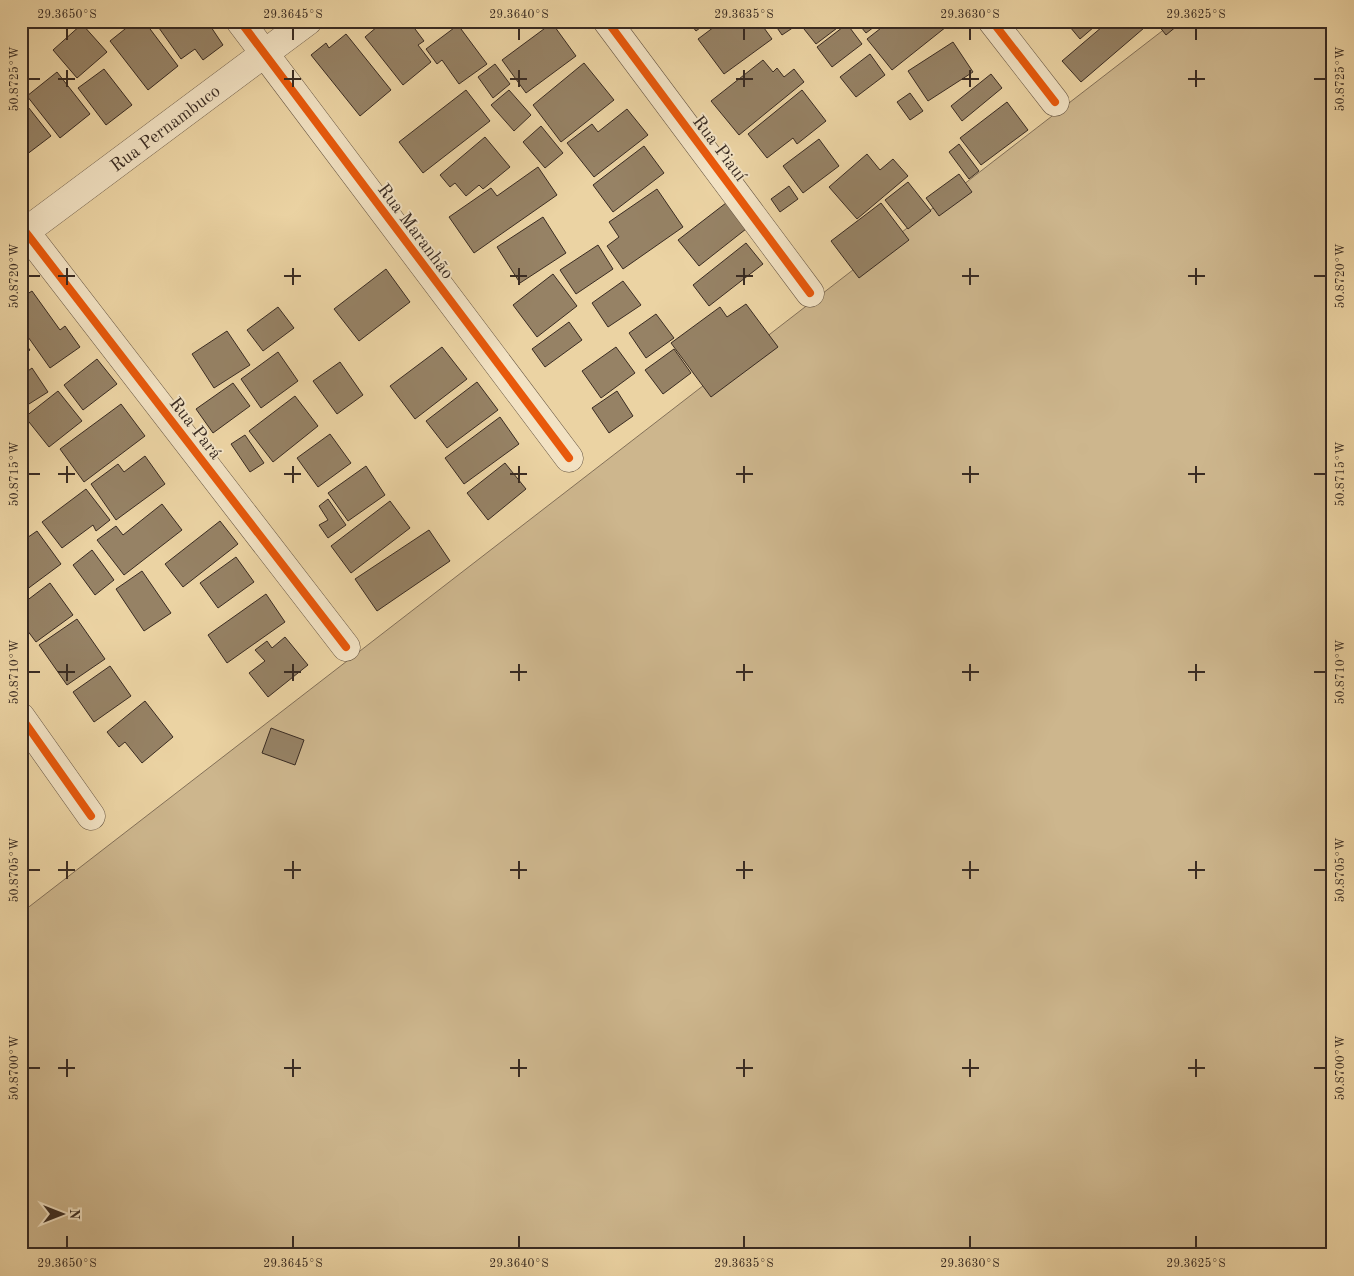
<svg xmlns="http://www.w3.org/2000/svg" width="1354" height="1276" viewBox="0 0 1354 1276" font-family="'Old Standard TT',serif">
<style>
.green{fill:#cdb68d;stroke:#837058}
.building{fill:#968265;stroke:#392b22}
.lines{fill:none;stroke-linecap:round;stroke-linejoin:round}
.street-casing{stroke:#665542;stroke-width:29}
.street{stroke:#f2e2c3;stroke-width:28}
.cycleway-casing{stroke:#f2e2c3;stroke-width:11}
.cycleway{stroke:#e8590c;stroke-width:8}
.ticks{fill:none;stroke:#392b22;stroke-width:2}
.labels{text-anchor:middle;stroke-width:4;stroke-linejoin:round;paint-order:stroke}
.street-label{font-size:18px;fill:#392b22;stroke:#f2e2c3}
.neatline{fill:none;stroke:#392b22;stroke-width:2}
.ticks-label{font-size:12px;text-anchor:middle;fill:#392b22}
</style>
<rect width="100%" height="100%" fill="#ebd3a3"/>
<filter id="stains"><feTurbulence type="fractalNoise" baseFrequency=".004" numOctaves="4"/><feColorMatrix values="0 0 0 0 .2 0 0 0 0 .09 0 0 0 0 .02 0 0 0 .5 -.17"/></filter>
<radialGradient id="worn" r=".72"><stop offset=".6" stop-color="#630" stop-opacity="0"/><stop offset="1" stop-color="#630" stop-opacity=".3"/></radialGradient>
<!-- green -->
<path class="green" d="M 1175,21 L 1333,21 L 1333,1255 L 21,1255 L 21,913 Z"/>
<!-- building -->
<path class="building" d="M 135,21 L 144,21 L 178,66 L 148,90 L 110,41 Z
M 154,21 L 207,21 L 223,45 L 203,60 L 195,49 L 181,59 Z
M 384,21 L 398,21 L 402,25 L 409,21 L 424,41 L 418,45 L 431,62 L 403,85 L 365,37 Z
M 688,21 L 709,21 L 696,31 Z
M 722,21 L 759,21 L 772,39 L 724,74 L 698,39 Z
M 775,21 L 799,21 L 800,23 L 782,35 L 773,22 Z
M 804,21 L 845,21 L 845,22 L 816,44 L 800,24 Z
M 856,21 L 882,21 L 866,33 Z
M 890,21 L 941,21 L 946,27 L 892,70 L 867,39 Z
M 1065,21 L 1101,21 L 1080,39 Z
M 1109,21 L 1139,21 L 1144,28 L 1081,82 L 1062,61 Z
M 1155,21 L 1183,21 L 1166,35 Z
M 552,23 L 576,56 L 526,93 L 502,60 Z
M 82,24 L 107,52 L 77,78 L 53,50 Z
M 847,24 L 862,44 L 832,67 L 817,47 Z
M 458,25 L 487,64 L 459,84 L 442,60 L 437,64 L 426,49 Z
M 346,34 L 391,90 L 360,116 L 311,55 L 326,43 L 329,48 Z
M 953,42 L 973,72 L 928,101 L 908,71 Z
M 870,54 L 885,75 L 856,97 L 840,77 Z
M 763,60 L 773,72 L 777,68 L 784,77 L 794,69 L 804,82 L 739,135 L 711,101 Z
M 584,63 L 614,100 L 561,142 L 533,105 Z
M 495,64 L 510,84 L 493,98 L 478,77 Z
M 104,69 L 132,105 L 106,125 L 78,88 Z
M 57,72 L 90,114 L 60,138 L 27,96 Z
M 991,74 L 1002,88 L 962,121 L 951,106 Z
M 466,90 L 490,121 L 423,173 L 399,142 Z
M 509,90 L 531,115 L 514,131 L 491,105 Z
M 802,90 L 826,121 L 797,144 L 793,138 L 767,158 L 748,134 Z
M 910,93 L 923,111 L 910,120 L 897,102 Z
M 21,98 L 51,136 L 22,158 L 21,156 Z
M 1007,102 L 1028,130 L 981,165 L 960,138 Z
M 627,109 L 648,135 L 594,177 L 567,143 L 592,124 L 598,132 Z
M 541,126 L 563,153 L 545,168 L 523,142 Z
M 485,137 L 510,167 L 483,189 L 479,185 L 466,196 L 455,183 L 450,187 L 440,175 Z
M 819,139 L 839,166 L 803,193 L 783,166 Z
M 959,144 L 979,171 L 969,179 L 949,152 Z
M 644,146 L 664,173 L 613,212 L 593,185 Z
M 867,154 L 880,170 L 893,159 L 908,176 L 857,219 L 829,187 Z
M 538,167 L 557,195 L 474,253 L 449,217 L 491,188 L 497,196 Z
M 959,174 L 972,192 L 939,216 L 926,198 Z
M 908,182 L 931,211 L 908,229 L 885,200 Z
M 789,186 L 798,199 L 780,212 L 771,199 Z
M 657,189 L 683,227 L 623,269 L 607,246 L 619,237 L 609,222 Z
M 726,203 L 746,229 L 699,266 L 678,240 Z
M 881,203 L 909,240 L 859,278 L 831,241 Z
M 543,217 L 566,253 L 520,283 L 497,247 Z
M 746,243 L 763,264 L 709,306 L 693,285 Z
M 598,245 L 613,269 L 576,294 L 560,270 Z
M 386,269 L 410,302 L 359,341 L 334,309 Z
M 553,274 L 577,306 L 537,337 L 513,305 Z
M 623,281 L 641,305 L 608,327 L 592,303 Z
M 32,291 L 60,330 L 65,326 L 80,347 L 50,368 L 21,327 L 21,298 Z
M 746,304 L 778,347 L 711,397 L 671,343 L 720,307 L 727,317 Z
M 278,307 L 294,328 L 263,351 L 247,330 Z
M 656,314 L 674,338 L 646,358 L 629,333 Z
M 569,322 L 582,340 L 545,367 L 532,349 Z
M 227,331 L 250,365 L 214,388 L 192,354 Z
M 21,338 L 30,350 L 21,356 Z
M 442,347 L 467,379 L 415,419 L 390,386 Z
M 616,347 L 635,373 L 601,398 L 582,371 Z
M 674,349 L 691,373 L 663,394 L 645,370 Z
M 278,352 L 298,381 L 261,408 L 241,379 Z
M 97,359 L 117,384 L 83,410 L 64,385 Z
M 340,362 L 363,395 L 337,414 L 313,381 Z
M 32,368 L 48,392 L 21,409 L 21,376 Z
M 477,382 L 498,410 L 447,448 L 426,421 Z
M 233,383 L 250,406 L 213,433 L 196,409 Z
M 58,391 L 82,421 L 49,447 L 25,417 Z
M 617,391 L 633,416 L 609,433 L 592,408 Z
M 295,396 L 318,426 L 273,462 L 249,431 Z
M 121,404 L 145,436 L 84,482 L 60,449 Z
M 500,417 L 519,444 L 464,484 L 445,458 Z
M 330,434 L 351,463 L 318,487 L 297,458 Z
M 245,435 L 264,463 L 250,472 L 231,444 Z
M 145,456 L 165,484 L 116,520 L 91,484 L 118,464 L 124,472 Z
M 505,463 L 526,489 L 488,520 L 467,493 Z
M 366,466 L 385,495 L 348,521 L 328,493 Z
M 86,489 L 110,520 L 96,531 L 93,525 L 62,548 L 42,522 Z
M 328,499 L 346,525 L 328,538 L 319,525 L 328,520 L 319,506 Z
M 390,501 L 410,528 L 351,573 L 331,546 Z
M 162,504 L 182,530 L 124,575 L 97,540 L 116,526 L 123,535 Z
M 220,521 L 238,544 L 183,587 L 165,564 Z
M 429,530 L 450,561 L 377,611 L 355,579 Z
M 37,531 L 61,564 L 26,590 L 21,584 L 21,542 Z
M 92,550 L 114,580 L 95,595 L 73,565 Z
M 236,557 L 254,582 L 218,608 L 200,583 Z
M 142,571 L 171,613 L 144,631 L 116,589 Z
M 50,583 L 73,615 L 36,642 L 21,622 L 21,605 Z
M 266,594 L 285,622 L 227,663 L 208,635 Z
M 77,619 L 105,659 L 67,685 L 39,645 Z
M 285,637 L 308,665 L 268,697 L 249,673 L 265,661 L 255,650 L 267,641 L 272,648 Z
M 110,666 L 131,696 L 94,722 L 73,692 Z
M 145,701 L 173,737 L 142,763 L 125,742 L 119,747 L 107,732 Z
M 271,728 L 304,740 L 295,765 L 262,753 Z"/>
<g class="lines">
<defs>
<path id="street" d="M 240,21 L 569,458
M 607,21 L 810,293
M 992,21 L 1055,102
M 21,226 L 346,647
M 21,235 L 308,21
M 21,717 L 91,816"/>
</defs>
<!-- street casing -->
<use href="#street" class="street-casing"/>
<!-- street -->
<use href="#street" class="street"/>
<defs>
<path id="cycleway" d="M 240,21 L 569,458
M 607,21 L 810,293
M 992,21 L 1055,102
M 21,226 L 346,647
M 21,717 L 91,816"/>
</defs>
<!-- cycleway casing -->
<use href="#cycleway" class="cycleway-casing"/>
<!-- cycleway -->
<use href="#cycleway" class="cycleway"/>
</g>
<!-- ticks -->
<path class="ticks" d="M 67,28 L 67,40M 293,28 L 293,40M 519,28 L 519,40M 744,28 L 744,40M 970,28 L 970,40M 1196,28 L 1196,40M 67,70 L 67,87M 293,70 L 293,87M 519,70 L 519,87M 744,70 L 744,87M 970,70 L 970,87M 1196,70 L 1196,87M 28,79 L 40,79M 58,79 L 75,79M 284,79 L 301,79M 510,79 L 527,79M 736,79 L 753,79M 962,79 L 979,79M 1188,79 L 1205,79M 1314,79 L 1326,79M 67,268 L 67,285M 293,268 L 293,285M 519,268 L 519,285M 744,268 L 744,285M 970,268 L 970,285M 1196,268 L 1196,285M 28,276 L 40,276M 58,276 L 75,276M 284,276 L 301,276M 510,276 L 527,276M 736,276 L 753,276M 962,276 L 979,276M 1188,276 L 1205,276M 1314,276 L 1326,276M 67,466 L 67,483M 293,466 L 293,483M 519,466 L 519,483M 744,466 L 744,483M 970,466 L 970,483M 1196,466 L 1196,483M 28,474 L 40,474M 58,474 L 75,474M 284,474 L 301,474M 510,474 L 527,474M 736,474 L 753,474M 962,474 L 979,474M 1188,474 L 1205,474M 1314,474 L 1326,474M 67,664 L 67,681M 293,664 L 293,681M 519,664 L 519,681M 744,664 L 744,681M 970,664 L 970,681M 1196,664 L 1196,681M 28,672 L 40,672M 58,672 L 75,672M 284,672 L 301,672M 510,672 L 527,672M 736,672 L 753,672M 962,672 L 979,672M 1188,672 L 1205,672M 1314,672 L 1326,672M 67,861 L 67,879M 293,861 L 293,879M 519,861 L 519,879M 744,861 L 744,879M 970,861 L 970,879M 1196,861 L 1196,879M 28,870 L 40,870M 58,870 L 75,870M 284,870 L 301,870M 510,870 L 527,870M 736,870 L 753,870M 962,870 L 979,870M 1188,870 L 1205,870M 1314,870 L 1326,870M 67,1059 L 67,1077M 293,1059 L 293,1077M 519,1059 L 519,1077M 744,1059 L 744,1077M 970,1059 L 970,1077M 1196,1059 L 1196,1077M 28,1068 L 40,1068M 58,1068 L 75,1068M 284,1068 L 301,1068M 510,1068 L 527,1068M 736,1068 L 753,1068M 962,1068 L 979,1068M 1188,1068 L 1205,1068M 1314,1068 L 1326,1068M 67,1236 L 67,1248M 293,1236 L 293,1248M 519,1236 L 519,1248M 744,1236 L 744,1248M 970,1236 L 970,1248M 1196,1236 L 1196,1248"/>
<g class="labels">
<!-- street labels -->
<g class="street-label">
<text transform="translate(165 128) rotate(-37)" y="6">Rua Pernambuco</text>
<text transform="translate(720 148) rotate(53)" y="6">Rua Piauí</text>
<text transform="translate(416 231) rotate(53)" y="6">Rua Maranhão</text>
<text transform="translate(196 428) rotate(52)" y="6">Rua Pará</text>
</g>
</g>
<!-- margin -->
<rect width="1354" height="1276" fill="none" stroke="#ebd3a3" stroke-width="55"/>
<!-- north arrow -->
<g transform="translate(62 1214) rotate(90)" stroke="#f2e2c3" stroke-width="4" paint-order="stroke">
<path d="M0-4L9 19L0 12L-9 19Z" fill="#392b22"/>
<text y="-8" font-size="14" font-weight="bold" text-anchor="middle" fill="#392b22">N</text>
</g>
<rect x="28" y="28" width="1298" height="1220" class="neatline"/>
<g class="ticks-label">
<text x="67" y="18">29.3650°S</text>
<text x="293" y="18">29.3645°S</text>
<text x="519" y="18">29.3640°S</text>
<text x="744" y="18">29.3635°S</text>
<text x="970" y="18">29.3630°S</text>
<text x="1196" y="18">29.3625°S</text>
<text transform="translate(1340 79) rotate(-90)" y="4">50.8725°W</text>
<text transform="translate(14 79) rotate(-90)" y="4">50.8725°W</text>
<text transform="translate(1340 276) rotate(-90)" y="4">50.8720°W</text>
<text transform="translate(14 276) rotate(-90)" y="4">50.8720°W</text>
<text transform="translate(1340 474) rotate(-90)" y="4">50.8715°W</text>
<text transform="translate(14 474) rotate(-90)" y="4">50.8715°W</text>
<text transform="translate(1340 672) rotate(-90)" y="4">50.8710°W</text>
<text transform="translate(14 672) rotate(-90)" y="4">50.8710°W</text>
<text transform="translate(1340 870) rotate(-90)" y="4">50.8705°W</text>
<text transform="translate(14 870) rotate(-90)" y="4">50.8705°W</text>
<text transform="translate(1340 1068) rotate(-90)" y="4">50.8700°W</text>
<text transform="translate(14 1068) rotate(-90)" y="4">50.8700°W</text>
<text x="67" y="1267">29.3650°S</text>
<text x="293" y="1267">29.3645°S</text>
<text x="519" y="1267">29.3640°S</text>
<text x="744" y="1267">29.3635°S</text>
<text x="970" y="1267">29.3630°S</text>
<text x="1196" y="1267">29.3625°S</text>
</g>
<rect width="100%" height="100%" filter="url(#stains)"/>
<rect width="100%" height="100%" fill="url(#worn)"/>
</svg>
